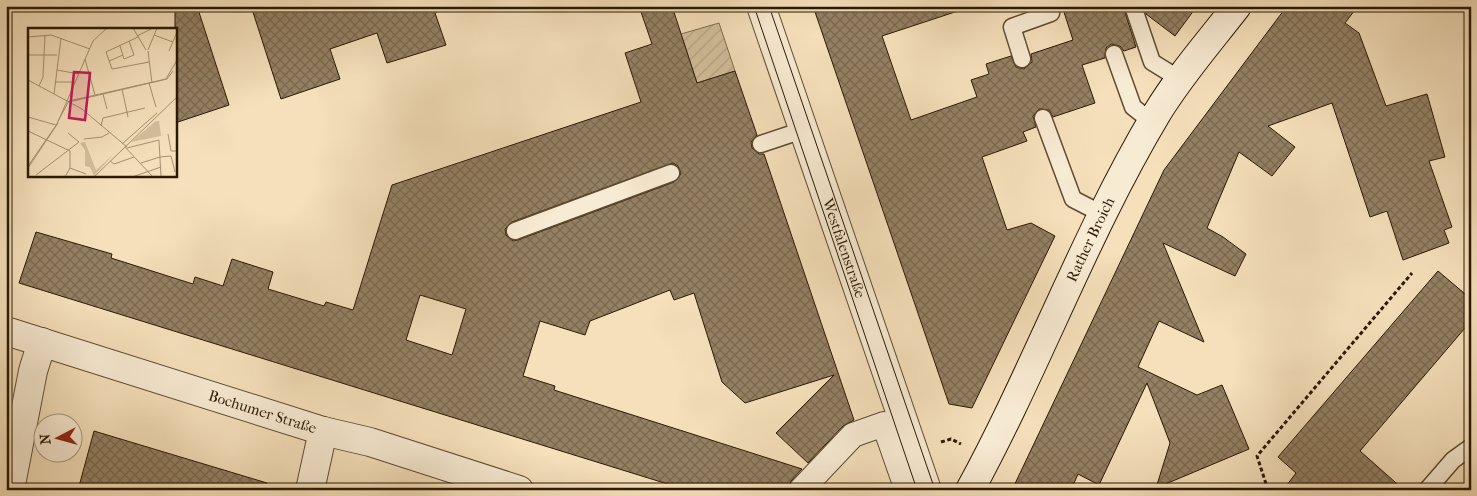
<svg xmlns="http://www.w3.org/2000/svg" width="1477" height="496" viewBox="0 0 1477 496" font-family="'IM FELL French Canon',serif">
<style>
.garden{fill:url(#garden-furrows);stroke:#7f6c50}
.building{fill:url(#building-cross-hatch);stroke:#2b1903;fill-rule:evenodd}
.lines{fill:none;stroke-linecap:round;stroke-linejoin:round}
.service-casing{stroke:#5e4b31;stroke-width:19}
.pedestrian-casing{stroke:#5e4b31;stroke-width:26}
.minor-casing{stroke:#5e4b31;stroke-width:30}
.tertiary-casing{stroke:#5e4b31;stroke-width:30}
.secondary-casing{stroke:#2b1903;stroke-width:30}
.path{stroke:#2b1903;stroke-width:3;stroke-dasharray:4 2.5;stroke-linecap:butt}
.service{stroke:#f8ebd3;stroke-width:16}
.pedestrian{stroke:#f8ebd3;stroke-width:24}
.minor{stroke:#f8ebd3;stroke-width:28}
.tertiary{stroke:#f8ebd3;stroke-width:28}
.secondary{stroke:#f8ebd3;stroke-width:28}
.tram{stroke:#2b1903;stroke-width:1}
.labels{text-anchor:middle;stroke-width:4;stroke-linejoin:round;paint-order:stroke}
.street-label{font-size:15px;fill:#2b1903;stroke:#f8ebd3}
.inset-road{fill:none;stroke:#a49071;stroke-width:1}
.view{fill:#c2185b;fill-opacity:0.15;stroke:#c2185b;stroke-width:2.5}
.inset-edge{fill:none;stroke:#2b1903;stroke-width:2.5}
</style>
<defs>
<pattern id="garden-furrows" width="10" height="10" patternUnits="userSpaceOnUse" patternTransform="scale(1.25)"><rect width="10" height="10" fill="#d3be9c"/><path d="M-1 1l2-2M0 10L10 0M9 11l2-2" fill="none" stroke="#b5a385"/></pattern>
<pattern id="building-cross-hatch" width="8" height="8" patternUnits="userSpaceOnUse" patternTransform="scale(1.25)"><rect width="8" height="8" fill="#948063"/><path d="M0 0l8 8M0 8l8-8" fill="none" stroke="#79684f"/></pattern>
</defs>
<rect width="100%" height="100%" fill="#f5e0bb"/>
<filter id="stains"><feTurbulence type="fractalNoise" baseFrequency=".004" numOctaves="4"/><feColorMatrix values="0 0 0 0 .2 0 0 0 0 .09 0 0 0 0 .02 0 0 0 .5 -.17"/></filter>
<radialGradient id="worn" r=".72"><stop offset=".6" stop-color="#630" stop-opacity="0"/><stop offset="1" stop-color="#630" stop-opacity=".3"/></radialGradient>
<!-- garden -->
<path class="garden" d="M 719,23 L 735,71 L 697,83 L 681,34 Z"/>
<!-- building -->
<path class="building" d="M 175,6 L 197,6 L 229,105 L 175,123 Z
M 251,6 L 441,6 L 441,10 L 435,13 L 446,45 L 387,63 L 377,33 L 330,49 L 340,79 L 281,99 Z
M 639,6 L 672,6 L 697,83 L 735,71 L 757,135 L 751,142 L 752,148 L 759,154 L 764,154 L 854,420 L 843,426 L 808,463 L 776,433 L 834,375 L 745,403 L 722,382 L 694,293 L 674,300 L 670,290 L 590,321 L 585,335 L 540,321 L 523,376 L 555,386 L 554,390 L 802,469 L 791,481 L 788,490 L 687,490 L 19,283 L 36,232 L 112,254 L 111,258 L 193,284 L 195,277 L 223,286 L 232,259 L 273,272 L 268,289 L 324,306 L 326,302 L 353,310 L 392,185 L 641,102 L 625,53 L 652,44 ZM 673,163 L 678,166 L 681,174 L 674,182 L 518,240 L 513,241 L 506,235 L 505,229 L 512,222 ZM 420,295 L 466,309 L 452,355 L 406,340 Z
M 813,6 L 957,6 L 958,11 L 882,36 L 911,120 L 977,97 L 971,80 L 989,74 L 986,64 L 1011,56 L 1016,67 L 1024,69 L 1032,62 L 1031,54 L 1073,40 L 1062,6 L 1123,6 L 1136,47 L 1124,51 L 1120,46 L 1111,44 L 1106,48 L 1105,58 L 1082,65 L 1095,103 L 1053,117 L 1049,110 L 1039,109 L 1033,116 L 1036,127 L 1023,132 L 1027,141 L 982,157 L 1007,230 L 1031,223 L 1055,236 L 972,408 L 949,404 Z
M 1144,6 L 1197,6 L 1175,36 L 1146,14 Z
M 1287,6 L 1358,6 L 1345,23 L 1359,33 L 1386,106 L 1427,94 L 1445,157 L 1429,161 L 1452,227 L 1444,230 L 1449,243 L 1403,260 L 1387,211 L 1370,217 L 1332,103 L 1268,126 L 1295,147 L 1272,176 L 1239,152 L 1207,228 L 1223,237 L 1246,254 L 1235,276 L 1163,243 L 1204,342 L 1159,321 L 1138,367 L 1197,395 L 1222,385 L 1249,449 L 1156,488 L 1170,443 L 1147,383 L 1099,485 L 1078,474 L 1071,490 L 1012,490 L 1164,170 Z
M 1438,271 L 1471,299 L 1471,321 L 1360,451 L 1404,490 L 1283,490 L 1296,473 L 1278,457 Z
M 94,431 L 267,483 L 266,490 L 78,490 Z"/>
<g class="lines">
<defs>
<path id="service" d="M 1133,6 L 1152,62 L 1181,80
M 1114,54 L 1133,107 L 1152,122
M 1022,59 L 1012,27 L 1051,13
M 1043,118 L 1073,199 L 1104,215
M 761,144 L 803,130
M 515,231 L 671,173
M 1427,490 L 1453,460 L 1471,447"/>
<path id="pedestrian" d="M 801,490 L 853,435 L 884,424 L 907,490"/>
<g id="minor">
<path id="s1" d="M 761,6 L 927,490"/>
<path d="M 10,490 L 33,371 L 42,342"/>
<path d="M 310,490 L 323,431"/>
</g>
<g id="tertiary">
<path id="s2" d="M 6,331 L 323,431 L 370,442 L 519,490"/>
</g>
<g id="secondary">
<path id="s3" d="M 970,490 C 1037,367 1085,233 1157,113 C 1180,75 1210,41 1237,6"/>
</g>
</defs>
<!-- service casing -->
<use href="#service" class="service-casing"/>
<!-- pedestrian casing -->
<use href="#pedestrian" class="pedestrian-casing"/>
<!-- minor casing -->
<use href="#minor" class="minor-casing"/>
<!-- tertiary casing -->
<use href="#tertiary" class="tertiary-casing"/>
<!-- secondary casing -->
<use href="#secondary" class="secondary-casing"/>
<!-- path -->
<path class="path" d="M 941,442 L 951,439 L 961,444
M 1268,490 L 1257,456 L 1412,273"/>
<!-- service -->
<use href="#service" class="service"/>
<!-- pedestrian -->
<use href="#pedestrian" class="pedestrian"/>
<!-- minor -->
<use href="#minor" class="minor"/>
<!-- tertiary -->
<use href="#tertiary" class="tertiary"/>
<!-- secondary -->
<use href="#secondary" class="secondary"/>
<!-- tram -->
<path class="tram" d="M 754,6 L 917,490
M 769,6 L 935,490"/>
</g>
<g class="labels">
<!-- street labels -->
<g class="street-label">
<text dy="5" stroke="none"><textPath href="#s3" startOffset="278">Rather Broich</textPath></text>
<text dy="5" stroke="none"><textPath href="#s1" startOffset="256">Westfalenstraße</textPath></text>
<text dy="5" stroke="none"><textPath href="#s2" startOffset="269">Bochumer Straße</textPath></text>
</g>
</g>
<!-- overview -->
<g transform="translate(28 28)">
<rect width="149" height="149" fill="#f5e0bb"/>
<path d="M 57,114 L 68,142 L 85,127 L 66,148 L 62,139 L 57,138 L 57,122 L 52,115 Z" fill="#d3be9c"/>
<path d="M 128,93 L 131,93 L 133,108 L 103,114 Z" fill="#d3be9c"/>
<path class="inset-road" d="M 105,0 L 118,22M 126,7 L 145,14M 109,8 L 125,0M 0,9 L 23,7 L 62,21M 110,9 L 78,24 L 84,41 L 121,34M 92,18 L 96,31 L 106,27 L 101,13M 120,22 L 129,0M 120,23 L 124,55M 141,23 L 149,4M 0,27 L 29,27M 57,31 L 67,67M 81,33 L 95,27M 29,42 L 51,46M 0,52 L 54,81 L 99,119M 28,54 L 47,54M 121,55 L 128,79M 11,58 L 15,49 L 17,7M 94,61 L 100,89M 26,66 L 33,10M 75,66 L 79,81M 41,74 L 139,51 L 145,43M 0,89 L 28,97M 30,93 L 41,73 L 138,51 L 149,32M 73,98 L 75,90 L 117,80M 0,103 L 42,123M 140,106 L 143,123 L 149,123M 56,111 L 74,109 L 81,105M 94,116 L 129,85M 97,119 L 125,149M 99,120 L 131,112 L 133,149M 132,129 L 143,128 L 147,144M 82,133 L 86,136 L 106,129M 113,135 L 132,129M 0,138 L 29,96 L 65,13 L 79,0M 0,140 L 30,95M 42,140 L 58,146M 8,147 L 51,114 L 40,105M 37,149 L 42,140 L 42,123M 66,149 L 149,69M 104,149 L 133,139"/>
<path class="view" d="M 46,44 L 62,45 L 57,92 L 41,90 Z"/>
<rect width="149" height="149" class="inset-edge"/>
</g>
<!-- margin -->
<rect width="1477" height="496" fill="none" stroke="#f5e0bb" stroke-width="25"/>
<rect x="8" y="8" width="1462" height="481" fill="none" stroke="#2b1903" stroke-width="2.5"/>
<rect x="12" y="12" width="1452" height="471" fill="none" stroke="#2b1903"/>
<!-- north arrow -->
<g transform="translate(58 438) rotate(264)"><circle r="24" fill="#f8ebd3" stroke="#a69780"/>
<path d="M0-4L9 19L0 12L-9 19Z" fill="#8f2418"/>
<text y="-8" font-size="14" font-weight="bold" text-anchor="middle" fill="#2b1903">N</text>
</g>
<rect width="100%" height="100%" filter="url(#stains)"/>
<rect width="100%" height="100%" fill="url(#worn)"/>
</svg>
